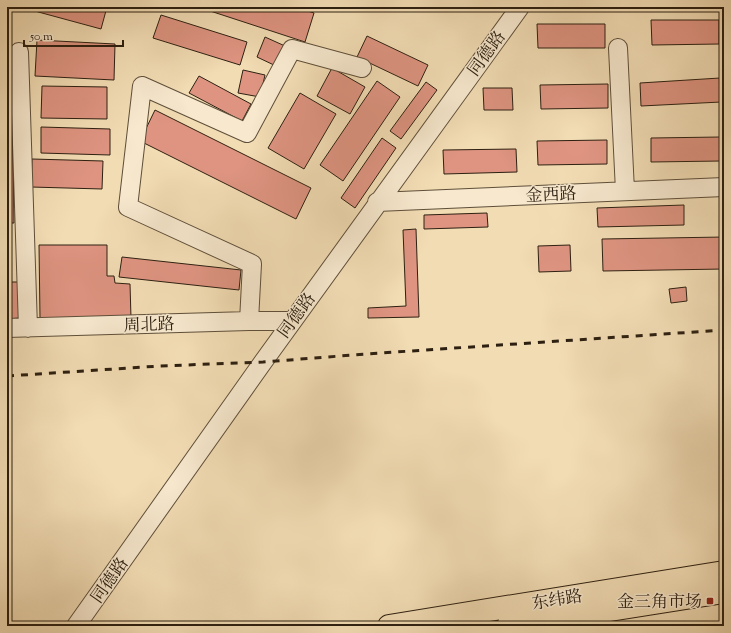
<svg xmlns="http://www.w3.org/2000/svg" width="731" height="633" viewBox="0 0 731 633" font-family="'Sorts Mill Goudy','Noto Serif SC',serif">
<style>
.building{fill:#de9481;stroke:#2d2011}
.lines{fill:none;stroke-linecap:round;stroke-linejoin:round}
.minor-casing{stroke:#5e4f3a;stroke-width:20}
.major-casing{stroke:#2d2011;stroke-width:24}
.minor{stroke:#f7e8ce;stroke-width:18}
.major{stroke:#f2dcb4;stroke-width:22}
.rail{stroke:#2d2011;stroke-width:3;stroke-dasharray:7 7;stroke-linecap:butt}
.poi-dot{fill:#8f2418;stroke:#f7e8ce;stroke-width:1.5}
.labels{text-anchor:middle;stroke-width:3;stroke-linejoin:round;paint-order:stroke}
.street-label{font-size:17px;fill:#2d2011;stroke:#f7e8ce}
.poi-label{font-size:17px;fill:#2d2011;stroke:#f7e8ce;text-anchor:end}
</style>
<rect width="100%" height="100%" fill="#f2dcb4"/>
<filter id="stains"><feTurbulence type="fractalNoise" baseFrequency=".005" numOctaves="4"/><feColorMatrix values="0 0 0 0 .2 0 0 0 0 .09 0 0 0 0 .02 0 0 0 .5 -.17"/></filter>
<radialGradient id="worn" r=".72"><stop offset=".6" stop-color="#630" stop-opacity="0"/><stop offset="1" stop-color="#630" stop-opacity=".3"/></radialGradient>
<!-- building -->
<path class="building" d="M 20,7 L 107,7 L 101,29 Z
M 198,7 L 295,7 L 314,13 L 305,42 Z
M 161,15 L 247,42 L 240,65 L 153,38 Z
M 651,20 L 719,20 L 719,44 L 652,45 Z
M 537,24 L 605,24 L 605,48 L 538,48 Z
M 367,36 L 428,65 L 418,86 L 357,57 Z
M 265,37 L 285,46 L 276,66 L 257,57 Z
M 37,40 L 115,44 L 114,80 L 35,76 Z
M 332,68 L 365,87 L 350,114 L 317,96 Z
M 243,70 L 265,75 L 260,97 L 238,93 Z
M 199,76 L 251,104 L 242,121 L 189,93 Z
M 720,78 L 721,102 L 641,106 L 640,83 Z
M 377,81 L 400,97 L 343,181 L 320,165 Z
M 426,82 L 437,90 L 401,139 L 390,131 Z
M 608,84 L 608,108 L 541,109 L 540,85 Z
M 42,86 L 107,87 L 107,119 L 41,118 Z
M 483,88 L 512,88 L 513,110 L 484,110 Z
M 300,93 L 336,114 L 304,169 L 268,148 Z
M 155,110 L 311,188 L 296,219 L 140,141 Z
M 41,127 L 110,129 L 110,155 L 41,153 Z
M 720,137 L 721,161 L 651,162 L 651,138 Z
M 382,138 L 396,148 L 355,208 L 341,198 Z
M 607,140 L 607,164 L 538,165 L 537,141 Z
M 7,146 L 13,146 L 14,223 L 7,223 Z
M 516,149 L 517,172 L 444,174 L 443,150 Z
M 32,159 L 103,161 L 102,189 L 31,187 Z
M 684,205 L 684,225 L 598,227 L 597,208 Z
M 487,213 L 488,227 L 424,229 L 424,215 Z
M 416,229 L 419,317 L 368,318 L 368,308 L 406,306 L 403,230 Z
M 7,233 L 11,233 L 11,268 L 7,268 Z
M 724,237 L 724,269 L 603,271 L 602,239 Z
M 39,245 L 107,245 L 107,276 L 114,276 L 115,283 L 130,284 L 131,318 L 40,318 Z
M 570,245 L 571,271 L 539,272 L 538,246 Z
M 122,257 L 241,270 L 239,290 L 119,277 Z
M 7,282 L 18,282 L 19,318 L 7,319 Z
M 686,287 L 687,301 L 671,303 L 669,289 Z"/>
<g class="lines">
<defs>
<path id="minor" d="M 618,48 L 625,191
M 19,52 L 28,328
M 377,202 L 724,187
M 249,321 L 252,264 L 128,207 L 142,86 L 247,133 L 292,49 L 362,68
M 7,328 L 249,321 L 291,321
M 76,626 L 263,362 L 520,7"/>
<path id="major" d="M 389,626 L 724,572
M 508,626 L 724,592"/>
</defs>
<!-- minor casing -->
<use href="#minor" class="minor-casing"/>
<!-- major casing -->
<use href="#major" class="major-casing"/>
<!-- minor -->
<use href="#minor" class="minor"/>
<!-- major -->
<use href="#major" class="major"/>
<!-- rail -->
<path class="rail" d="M 7,376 L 160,366 L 263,362 L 366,354 L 724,330"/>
</g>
<!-- markers -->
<rect class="poi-dot" x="706" y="597" width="8" height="8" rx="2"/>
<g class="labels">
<!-- street labels -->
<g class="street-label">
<text transform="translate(486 53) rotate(-54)" y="6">同德路</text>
<text transform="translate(551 194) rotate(-3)" y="6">金西路</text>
<text transform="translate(296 315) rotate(-54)" y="6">同德路</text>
<text transform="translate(149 324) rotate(-2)" y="6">周北路</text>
<text transform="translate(109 580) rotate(-55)" y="6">同德路</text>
<text transform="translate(557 599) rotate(-9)" y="6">东纬路</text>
</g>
<!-- poi labels -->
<g class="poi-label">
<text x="702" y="607">金三角市场</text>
</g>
</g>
<!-- margin -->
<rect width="731" height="633" fill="none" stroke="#f2dcb4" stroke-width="24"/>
<rect x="8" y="8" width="715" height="617" fill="none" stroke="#2d2011" stroke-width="2"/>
<rect x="12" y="12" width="707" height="609" fill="none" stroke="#2d2011"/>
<!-- scale -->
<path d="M24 40v6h99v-6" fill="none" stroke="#2d2011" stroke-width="2"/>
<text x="30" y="40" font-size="12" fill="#2d2011" stroke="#f7e8ce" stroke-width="3" paint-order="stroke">50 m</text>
<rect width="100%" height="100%" filter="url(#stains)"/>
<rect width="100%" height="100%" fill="url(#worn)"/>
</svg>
